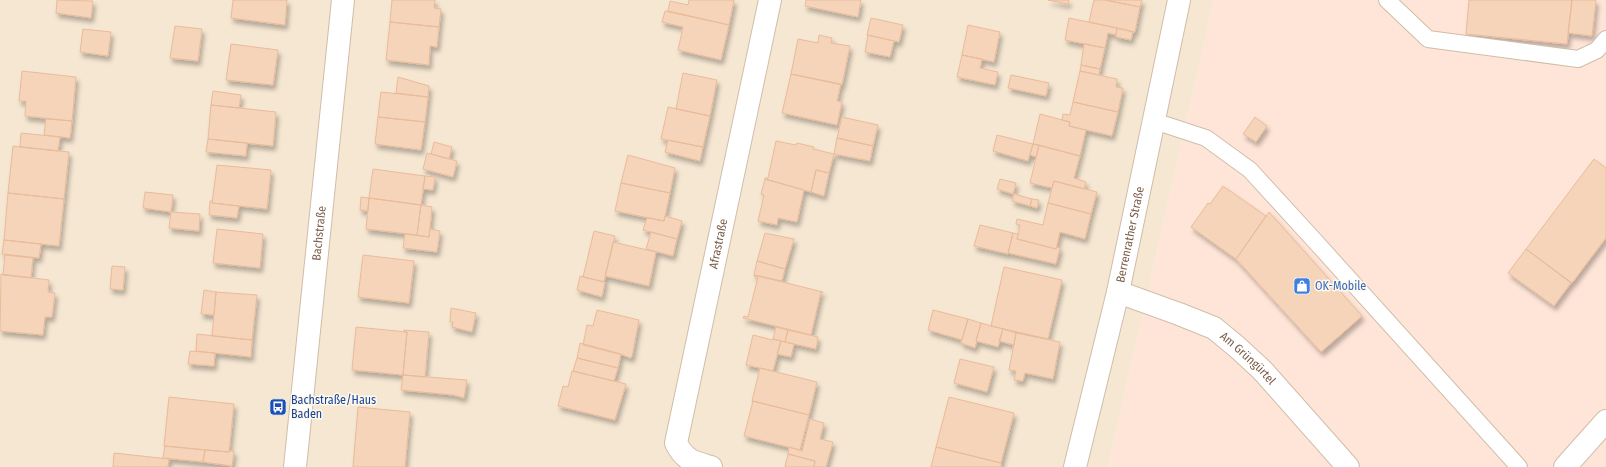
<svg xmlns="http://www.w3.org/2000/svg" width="1606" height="467" viewBox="0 0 1606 467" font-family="'Fira Sans Condensed',sans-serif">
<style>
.residential{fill:#f6e7d2}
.commercial{fill:#ffe5d7}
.building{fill:#f5d4ba;stroke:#e9bb99;filter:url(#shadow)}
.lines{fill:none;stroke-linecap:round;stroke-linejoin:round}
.lane-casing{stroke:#d0bda9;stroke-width:18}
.street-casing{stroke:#d0bda9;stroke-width:24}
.lane{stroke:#fff;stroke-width:16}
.street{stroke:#fff;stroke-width:22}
.labels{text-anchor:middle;stroke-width:3;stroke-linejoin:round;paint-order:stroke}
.street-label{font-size:12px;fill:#795b47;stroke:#fff8ec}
.shop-label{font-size:12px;fill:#366cbe;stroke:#fff8ec;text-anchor:start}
.transit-label{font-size:12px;fill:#164399;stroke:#fff8ec;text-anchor:start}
</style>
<defs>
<filter id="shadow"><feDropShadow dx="2.5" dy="4.5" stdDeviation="2" flood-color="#0004"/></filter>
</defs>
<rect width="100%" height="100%" fill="#fef5e4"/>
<!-- residential -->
<path class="residential" d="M 0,0 L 1214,0 L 1108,467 L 0,467 Z"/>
<!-- commercial -->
<path class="commercial" d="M 1214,0 L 1606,0 L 1606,467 L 1108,467 Z"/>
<!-- building -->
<path class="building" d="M 57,0 L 93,1 L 91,18 L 56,13 Z
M 233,0 L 287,0 L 285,25 L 231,18 Z
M 392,0 L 435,0 L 434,8 L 441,9 L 439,27 L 390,22 Z
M 689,0 L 734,0 L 729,25 L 668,11 L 670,1 L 688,5 Z
M 806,0 L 861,0 L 858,17 L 805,6 Z
M 1048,0 L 1069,0 L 1068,4 Z
M 1094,0 L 1105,0 L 1140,7 L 1135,32 L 1089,22 Z
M 1105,0 L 1142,0 L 1140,7 Z
M 1469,0 L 1572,0 L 1567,44 L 1466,34 Z
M 1572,0 L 1596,0 L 1592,36 L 1568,33 Z
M 665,11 L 729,25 L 721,60 L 678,50 L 683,27 L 662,22 Z
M 871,18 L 903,25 L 899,42 L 867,35 Z
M 1069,18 L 1117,28 L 1116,35 L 1108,33 L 1105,48 L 1065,40 Z
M 390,22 L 439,27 L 437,47 L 430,46 L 429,65 L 386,60 Z
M 968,25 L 1000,32 L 994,62 L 962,55 Z
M 175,26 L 202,29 L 198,61 L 170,58 Z
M 1117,28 L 1133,32 L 1131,40 L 1116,37 Z
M 83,29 L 111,32 L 108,56 L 80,52 Z
M 819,35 L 832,38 L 831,43 L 850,46 L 842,85 L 791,74 L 798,39 L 818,43 Z
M 868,35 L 894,41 L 890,57 L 865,52 Z
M 231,44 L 278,50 L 273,85 L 226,80 Z
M 1084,44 L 1105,48 L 1100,69 L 1081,65 Z
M 962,55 L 982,59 L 980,68 L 998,72 L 995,85 L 957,77 Z
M 1081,65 L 1100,69 L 1099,75 L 1080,71 Z
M 22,71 L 76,77 L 72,121 L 25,116 L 26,101 L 19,101 Z
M 1080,71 L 1117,79 L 1116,87 L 1123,88 L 1118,112 L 1073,102 Z
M 683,73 L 717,80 L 710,116 L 676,109 Z
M 791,74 L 841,84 L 837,101 L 842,102 L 837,125 L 782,113 Z
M 1011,75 L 1049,83 L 1046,96 L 1008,88 Z
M 398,77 L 429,86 L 428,97 L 396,93 Z
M 213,91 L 241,95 L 239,108 L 211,105 Z
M 381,92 L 428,97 L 425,122 L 378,117 Z
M 1073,102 L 1118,112 L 1112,136 L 1069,126 L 1070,122 L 1062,120 L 1063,114 L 1070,115 Z
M 211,105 L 276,112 L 273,146 L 208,139 Z
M 668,107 L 710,116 L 703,147 L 661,139 Z
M 1040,114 L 1070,122 L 1069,126 L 1086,130 L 1080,156 L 1033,144 Z
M 378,117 L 425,122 L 421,150 L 375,144 Z
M 842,117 L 878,125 L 873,146 L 837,138 Z
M 1255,117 L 1267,126 L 1256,142 L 1243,134 Z
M 46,119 L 72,121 L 70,138 L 44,135 Z
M 21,133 L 60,137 L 58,151 L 20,147 Z
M 997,135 L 1033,144 L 1028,161 L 993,151 Z
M 837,138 L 873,146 L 870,161 L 834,154 Z
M 208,139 L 247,143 L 246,156 L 206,152 Z
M 668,140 L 703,147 L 700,161 L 665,152 Z
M 776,141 L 796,145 L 797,143 L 814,147 L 813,149 L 834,154 L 829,173 L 816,170 L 811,192 L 765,179 L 765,178 L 768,178 Z
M 434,142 L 452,147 L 449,159 L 431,154 Z
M 1033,144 L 1039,145 L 1036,157 L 1030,155 Z
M 1039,145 L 1080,156 L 1074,178 L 1086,182 L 1084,189 L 1054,181 L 1052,188 L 1030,183 Z
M 13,146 L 69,152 L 64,199 L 8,193 Z
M 427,153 L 457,161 L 453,177 L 423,169 Z
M 628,155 L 675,168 L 670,193 L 621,183 Z
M 1594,159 L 1606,168 L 1606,238 L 1572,283 L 1526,249 Z
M 217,165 L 271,170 L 267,209 L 212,203 Z
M 373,169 L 425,176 L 421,205 L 369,198 Z
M 816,170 L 829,173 L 824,196 L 811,192 Z
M 425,176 L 435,177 L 433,190 L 423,189 Z
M 765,179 L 804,190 L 797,222 L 778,218 L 777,225 L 758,221 L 764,195 L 761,194 Z
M 1000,179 L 1016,183 L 1013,194 L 997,189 Z
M 1054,181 L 1097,192 L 1091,214 L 1048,203 Z
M 621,183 L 670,193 L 664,221 L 615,211 Z
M 1223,186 L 1266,216 L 1236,259 L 1191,227 L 1208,203 L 1210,204 Z
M 145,192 L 173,195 L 171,212 L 143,208 Z
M 8,193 L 64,199 L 59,246 L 4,240 Z
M 1014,194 L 1032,199 L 1030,206 L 1012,201 Z
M 361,197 L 369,198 L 368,211 L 360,210 Z
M 369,198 L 421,205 L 417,235 L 366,229 Z
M 1032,199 L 1039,200 L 1037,208 L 1030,206 Z
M 210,201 L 212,201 L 212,203 L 239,206 L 237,218 L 209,215 Z
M 1048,203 L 1091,214 L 1085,239 L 1060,232 L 1056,249 L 1017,239 L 1020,225 L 1016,224 L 1017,219 L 1043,225 Z
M 421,205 L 432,207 L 429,237 L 417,235 Z
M 171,212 L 200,214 L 199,231 L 169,228 Z
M 1269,212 L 1362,316 L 1321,352 L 1236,259 Z
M 665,216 L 682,221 L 677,239 L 643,230 L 647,218 L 664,221 Z
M 980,225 L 1013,233 L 1008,254 L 974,246 Z
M 217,229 L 263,234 L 260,268 L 213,263 Z
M 430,229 L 440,231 L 437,252 L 403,248 L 405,234 L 429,237 Z
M 594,231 L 615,236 L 604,282 L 583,277 Z
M 651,232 L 677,239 L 673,256 L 646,249 Z
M 765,233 L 794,239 L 785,269 L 757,261 Z
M 1013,233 L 1018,234 L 1017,239 L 1056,249 L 1057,247 L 1060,248 L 1056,264 L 1008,253 Z
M 4,240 L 41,244 L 39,258 L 2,254 Z
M 613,242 L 656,252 L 649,286 L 605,276 Z
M 1526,249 L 1571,283 L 1554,306 L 1508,273 Z
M 5,255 L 33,258 L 31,278 L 3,275 Z
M 363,255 L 414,261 L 409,303 L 358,297 Z
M 757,261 L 785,269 L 782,281 L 754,275 Z
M 112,266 L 125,267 L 123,290 L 110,289 Z
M 1004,267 L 1062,280 L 1048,339 L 991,326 Z
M 1,274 L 49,280 L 48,292 L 55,293 L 52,317 L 45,317 L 43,335 L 0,331 Z
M 754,275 L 823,292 L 823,293 L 821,292 L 811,335 L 743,318 L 744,316 L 748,317 L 758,277 L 754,276 Z
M 580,276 L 605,282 L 602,297 L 577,290 Z
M 204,290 L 216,292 L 214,315 L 201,314 Z
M 216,292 L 257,295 L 252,340 L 212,336 Z
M 451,308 L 476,313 L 472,332 L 452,327 L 453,322 L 450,322 Z
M 597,310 L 639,320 L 632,357 L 630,358 L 623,355 L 583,345 L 587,325 L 593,326 Z
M 933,310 L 968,319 L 962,340 L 928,330 Z
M 968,319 L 981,323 L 976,341 L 977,341 L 975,348 L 961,343 Z
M 981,323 L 1003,329 L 998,347 L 976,341 Z
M 356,327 L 407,332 L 403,375 L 352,370 Z
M 776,327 L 788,330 L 785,342 L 773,339 Z
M 1003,329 L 1016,333 L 1014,345 L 999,341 Z
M 404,330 L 429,332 L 425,377 L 403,375 L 407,332 L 404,332 Z
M 788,330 L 818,337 L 816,349 L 785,342 Z
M 1016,333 L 1060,342 L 1053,379 L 1025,373 L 1023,381 L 1014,380 L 1016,371 L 1009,370 Z
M 197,334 L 252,340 L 251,357 L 196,351 Z
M 753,335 L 773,340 L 773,339 L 781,341 L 773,371 L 746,365 Z
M 781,341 L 794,344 L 791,357 L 777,354 Z
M 580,343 L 621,354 L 618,368 L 577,358 Z
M 190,351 L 215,353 L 214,366 L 188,364 Z
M 577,358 L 618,368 L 614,381 L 573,371 Z
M 960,359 L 994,367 L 987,392 L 954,383 Z
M 760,368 L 817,382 L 809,415 L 752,401 Z
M 572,371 L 626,384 L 615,420 L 558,406 L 563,386 L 568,387 Z
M 403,375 L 467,380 L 464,398 L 453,395 L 401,390 Z
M 169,397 L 234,404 L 229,452 L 164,446 Z
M 949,397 L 1014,413 L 1001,463 L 936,447 Z
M 753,401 L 809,415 L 800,450 L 744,436 Z
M 358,407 L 410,412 L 405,467 L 353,467 Z
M 810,419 L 824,423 L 820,439 L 833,442 L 826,467 L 814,467 L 815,461 L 788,454 L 789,447 L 802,451 Z
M 165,446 L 205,450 L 203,462 L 163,458 Z
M 936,447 L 1001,463 L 1001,467 L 931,467 Z
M 205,450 L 229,452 L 229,451 L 234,451 L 232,466 L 203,462 Z
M 114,453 L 169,459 L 168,467 L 113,467 Z
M 788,454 L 815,461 L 814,467 L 785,467 Z"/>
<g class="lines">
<defs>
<path id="lane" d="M 1387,0 L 1428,39 L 1578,59 L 1597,50 L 1606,39
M 1154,121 L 1206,138 L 1250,170 L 1314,240 L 1519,467"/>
<g id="street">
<path id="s1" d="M 1118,292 L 1179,314 L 1214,328 L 1237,347 L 1262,370 L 1348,467"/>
<path id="s2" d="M 295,467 L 343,0"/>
<path id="s3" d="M 711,467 C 694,462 685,461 676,443 L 770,0"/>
<path id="s4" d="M 1075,467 L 1118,292 L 1179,0"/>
<path d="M 1565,467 L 1606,421"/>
</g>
</defs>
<!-- lane casing -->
<use href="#lane" class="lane-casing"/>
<!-- street casing -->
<use href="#street" class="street-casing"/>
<!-- lane -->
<use href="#lane" class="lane"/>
<!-- street -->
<use href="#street" class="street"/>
</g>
<!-- icons -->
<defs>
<symbol id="shop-square" viewBox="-11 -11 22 22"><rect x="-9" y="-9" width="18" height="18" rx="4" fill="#3f7fe0" stroke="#fff8ec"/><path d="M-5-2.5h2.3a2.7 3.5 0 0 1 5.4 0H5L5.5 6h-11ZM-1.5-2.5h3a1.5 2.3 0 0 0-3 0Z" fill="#fff"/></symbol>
<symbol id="bus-square" viewBox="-11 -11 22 22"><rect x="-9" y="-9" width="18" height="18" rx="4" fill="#1a4fb4" stroke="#fff8ec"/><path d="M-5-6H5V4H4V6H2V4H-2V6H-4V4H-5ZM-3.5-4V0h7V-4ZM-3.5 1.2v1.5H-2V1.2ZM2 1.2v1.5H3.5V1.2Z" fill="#fff"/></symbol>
</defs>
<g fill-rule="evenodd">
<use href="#shop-square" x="1292" y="276" width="20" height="20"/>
<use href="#bus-square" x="268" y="397" width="20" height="20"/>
</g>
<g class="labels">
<!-- street labels -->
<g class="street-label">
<text dy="4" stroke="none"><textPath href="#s2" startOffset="235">Bachstraße</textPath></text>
<text dy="4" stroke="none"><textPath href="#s4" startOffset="239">Berrenrather Straße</textPath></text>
<text dy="4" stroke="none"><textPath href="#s3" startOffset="248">Afrastraße</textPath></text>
<text dy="4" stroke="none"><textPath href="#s1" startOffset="148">Am Grüngürtel</textPath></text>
</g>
<!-- shop labels -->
<g class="shop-label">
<text x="1315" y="290">OK-Mobile</text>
</g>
<!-- transit labels -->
<g class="transit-label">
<text x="291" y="404">Bachstraße/Haus<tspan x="291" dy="14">Baden</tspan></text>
</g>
</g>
</svg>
